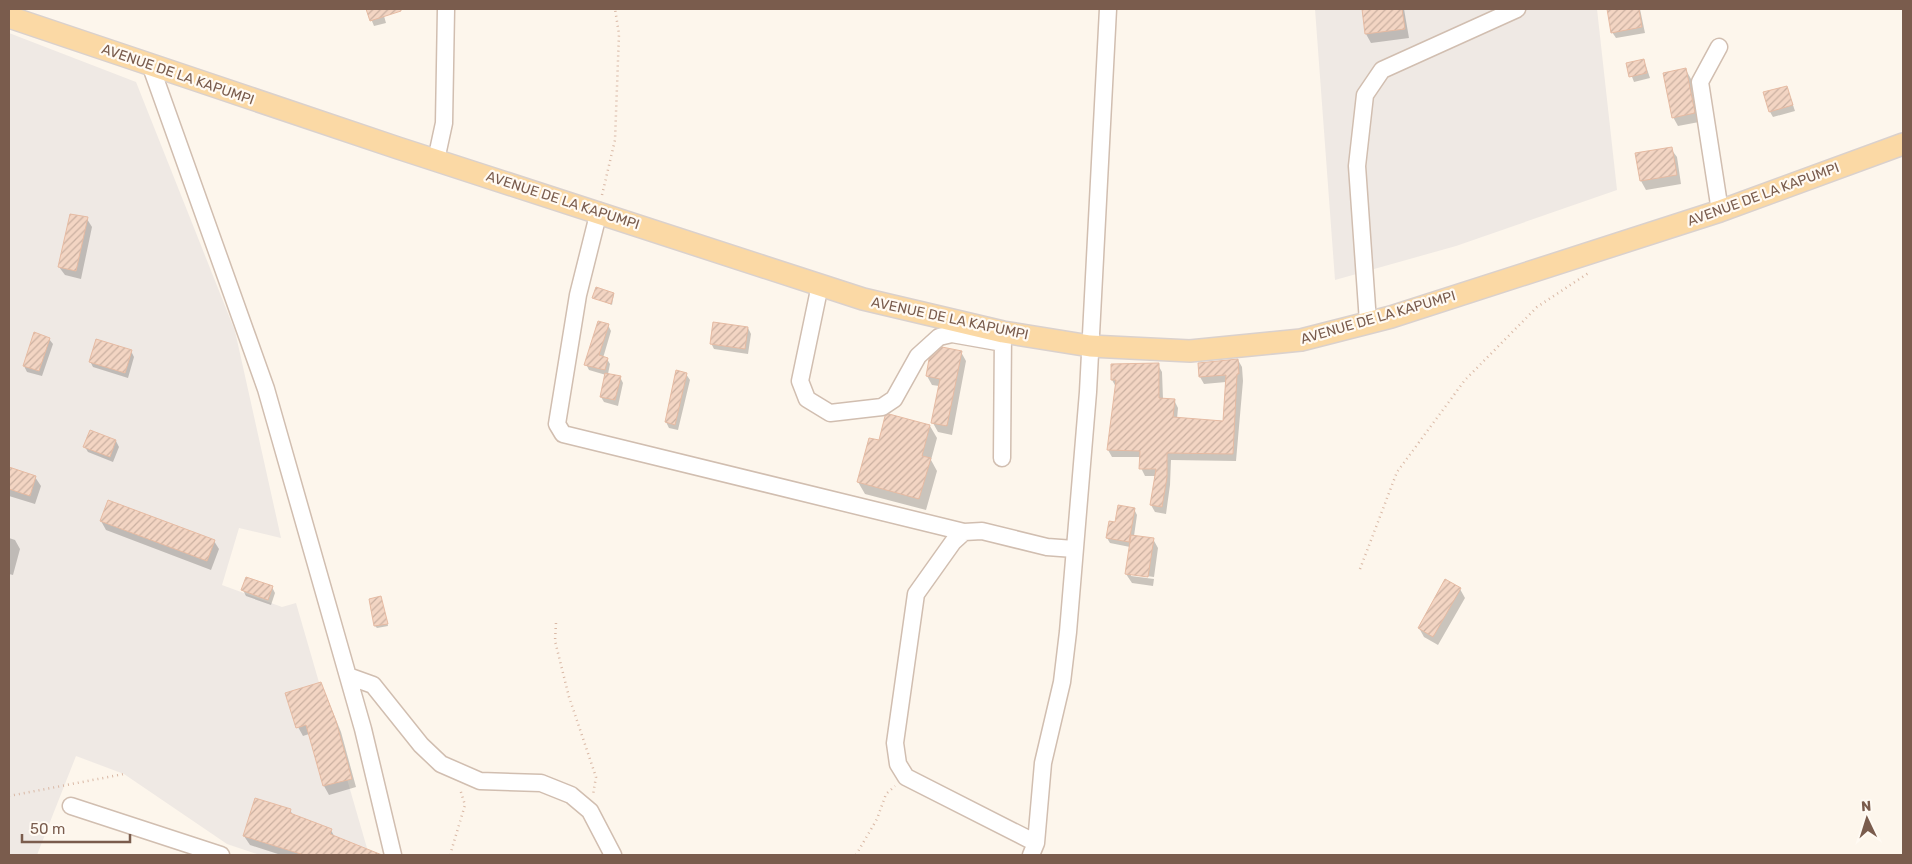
<svg xmlns="http://www.w3.org/2000/svg" width="1912" height="864" viewBox="0 0 1912 864" font-family="Rubik,sans-serif">
<style>
.industrial{fill:#efe9e4}
.shadow{fill:#0003}
.building{fill:url(#building-hatch);stroke:#e6bba3}
.lines{fill:none;stroke-linecap:round;stroke-linejoin:round}
.minor-casing{stroke:#d1beb0;stroke-width:19}
.major-casing{stroke:#dad1cd;stroke-width:24}
.path{stroke:#d9b8a5;stroke-width:2.5;stroke-dasharray:1 4;stroke-linecap:butt}
.minor{stroke:#fff;stroke-width:16}
.major{stroke:#fbd9a5;stroke-width:21}
.labels{text-anchor:middle;stroke-width:4.5;stroke-linejoin:round;paint-order:stroke}
.street-label{font-size:14px;fill:#7a5c4d;stroke:#fffaf3}
</style>
<defs>
<pattern id="building-hatch" width="6" height="6" patternUnits="userSpaceOnUse" patternTransform="scale(1.25)"><rect width="6" height="6" fill="#f3d5c3"/><path d="M-1 1l2-2M0 6l6-6M5 7l2-2" fill="none" stroke="#cab0a1"/></pattern>
</defs>
<rect width="100%" height="100%" fill="#fdf6ec"/>
<!-- industrial -->
<path class="industrial" d="M 1315,9 L 1597,9 L 1617,190 L 1456,246 L 1335,280 Z
M 9,33 L 136,82 L 235,331 L 281,538 L 239,528 L 222,585 L 282,607 L 296,603 L 369,855 L 260,855 L 227,844 L 124,774 L 76,756 L 37,855 L 9,855 Z"/>
<!-- shadow -->
<path class="shadow" d="M 367,9 L 382,9 L 386,23 L 374,26 Z
M 1363,9 L 1404,9 L 1409,38 L 1371,43 L 1366,34 Z
M 1608,9 L 1640,9 L 1645,33 L 1616,38 L 1612,32 Z
M 1644,60 L 1650,78 L 1634,82 L 1627,64 Z
M 1686,70 L 1691,79 L 1699,122 L 1678,126 L 1673,117 Z
M 1787,87 L 1795,111 L 1773,117 L 1770,112 Z
M 1671,149 L 1677,157 L 1681,184 L 1646,190 L 1641,181 L 1637,154 Z
M 87,219 L 92,227 L 81,279 L 65,275 L 59,267 Z
M 614,294 L 612,305 L 594,297 Z
M 608,325 L 611,331 L 603,358 L 607,359 L 610,364 L 608,374 L 620,377 L 623,383 L 618,406 L 604,402 L 601,397 L 606,375 L 589,370 L 586,364 Z
M 748,328 L 751,334 L 748,354 L 714,349 L 711,343 Z
M 49,339 L 53,344 L 42,376 L 27,372 L 24,366 Z
M 131,351 L 134,357 L 128,378 L 93,367 L 90,361 Z
M 961,352 L 966,361 L 952,435 L 938,432 L 933,423 L 939,386 L 932,385 L 927,376 Z
M 1238,360 L 1242,367 L 1243,381 L 1236,461 L 1171,460 L 1170,485 L 1166,514 L 1155,512 L 1151,505 L 1156,476 L 1145,476 L 1141,468 L 1141,457 L 1112,457 L 1108,450 L 1116,387 L 1112,380 L 1158,365 L 1162,372 L 1163,399 L 1174,400 L 1178,408 L 1177,419 L 1224,423 L 1226,382 L 1204,384 L 1200,377 Z
M 686,374 L 690,380 L 678,430 L 669,428 L 666,422 Z
M 930,426 L 937,438 L 931,460 L 937,471 L 926,510 L 865,494 L 858,482 L 880,442 Z
M 116,441 L 119,447 L 113,462 L 88,452 L 85,447 Z
M 9,469 L 35,477 L 41,486 L 35,504 L 9,496 Z
M 1134,509 L 1137,515 L 1134,536 L 1153,539 L 1158,548 L 1154,577 L 1131,574 L 1131,576 L 1154,579 L 1153,586 L 1132,583 L 1126,574 L 1130,547 L 1110,543 L 1107,538 L 1116,523 Z
M 101,521 L 214,541 L 219,549 L 211,570 L 106,530 Z
M 9,538 L 15,540 L 20,549 L 13,575 L 9,574 Z
M 272,587 L 275,593 L 271,605 L 246,596 L 243,590 Z
M 1460,589 L 1465,598 L 1438,645 L 1424,637 L 1419,628 Z
M 381,600 L 388,626 L 377,628 L 375,626 Z
M 321,683 L 341,732 L 356,787 L 329,795 L 324,786 L 309,734 L 303,736 L 298,727 Z
M 290,810 L 293,815 L 331,830 L 335,838 L 371,852 L 373,855 L 281,855 L 250,845 L 244,836 Z"/>
<!-- building -->
<path class="building" d="M 366,9 L 401,9 L 401,11 L 370,21 Z
M 1362,9 L 1402,9 L 1405,29 L 1365,34 Z
M 1607,9 L 1639,9 L 1642,27 L 1611,33 Z
M 1644,59 L 1647,73 L 1629,77 L 1626,63 Z
M 1686,68 L 1695,113 L 1672,118 L 1663,73 Z
M 1787,86 L 1793,105 L 1769,112 L 1763,92 Z
M 1672,147 L 1677,175 L 1640,181 L 1635,153 Z
M 70,214 L 88,217 L 76,271 L 58,267 Z
M 596,287 L 614,293 L 611,304 L 592,298 Z
M 598,321 L 609,324 L 599,355 L 608,358 L 605,370 L 584,365 Z
M 713,322 L 748,327 L 745,349 L 710,344 Z
M 34,332 L 50,338 L 39,371 L 23,366 Z
M 96,339 L 132,350 L 125,373 L 89,362 Z
M 942,347 L 962,351 L 947,426 L 931,423 L 940,379 L 926,376 L 929,359 Z
M 1238,359 L 1239,374 L 1237,374 L 1233,454 L 1167,453 L 1167,477 L 1162,507 L 1150,505 L 1156,469 L 1139,469 L 1140,451 L 1107,450 L 1116,380 L 1111,380 L 1111,364 L 1159,363 L 1159,398 L 1175,399 L 1173,417 L 1223,421 L 1226,375 L 1199,377 L 1198,363 Z
M 676,370 L 687,373 L 675,425 L 665,422 Z
M 605,373 L 621,376 L 615,400 L 600,397 Z
M 889,414 L 930,425 L 922,456 L 931,458 L 919,499 L 857,482 L 869,438 L 879,440 L 885,416 Z
M 90,430 L 116,440 L 110,457 L 83,447 Z
M 9,467 L 36,476 L 30,496 L 9,489 Z
M 108,500 L 215,540 L 207,561 L 100,521 Z
M 1118,505 L 1135,508 L 1129,542 L 1106,538 L 1109,521 L 1115,522 Z
M 1131,535 L 1154,538 L 1148,577 L 1125,574 Z
M 246,577 L 273,586 L 268,600 L 241,590 Z
M 1445,579 L 1461,588 L 1433,637 L 1418,628 Z
M 381,596 L 388,624 L 374,626 L 369,599 Z
M 321,682 L 336,721 L 352,779 L 323,786 L 306,725 L 296,728 L 285,693 Z
M 255,798 L 291,809 L 290,813 L 332,829 L 330,834 L 382,855 L 304,855 L 243,836 Z"/>
<g class="lines">
<defs>
<path id="minor" d="M 1719,47 L 1700,82 L 1720,211
M 150,64 L 266,389 L 363,729 L 393,855
M 436,160 L 444,123 L 446,9
M 599,211 L 578,295 L 557,424 L 563,434 L 964,532
M 820,285 L 800,381 L 807,399 L 830,413 L 882,407 L 894,399 L 918,356 L 939,337 L 952,334 L 1003,343
M 1368,322 L 1357,166 L 1365,95 L 1382,70 L 1517,9
M 1002,458 L 1003,332
M 348,676 L 373,685 L 421,745 L 441,764 L 480,781 L 541,783 L 571,795 L 590,811 L 613,855
M 71,806 L 221,855
M 1036,843 L 906,777 L 898,764 L 895,743 L 916,594 L 953,542 L 964,532 L 982,531 L 1047,547 L 1074,549
M 1031,855 L 1036,843 L 1043,763 L 1062,682 L 1068,632 L 1088,392 L 1108,9"/>
<path id="major" d="M 9,17 L 398,148 L 863,299 L 1003,332 L 1090,346 L 1190,351 L 1301,340 L 1391,317 L 1720,211 L 1903,144"/>
</defs>
<!-- minor casing -->
<use href="#minor" class="minor-casing"/>
<!-- major casing -->
<use href="#major" class="major-casing"/>
<!-- path -->
<path class="path" d="M 602,195 L 615,140 L 619,34 L 615,9
M 1360,569 L 1397,472 L 1465,380 L 1537,307 L 1590,272
M 556,623 L 555,641 L 569,697 L 596,777 L 593,795
M 9,796 L 124,774
M 450,855 L 465,805 L 460,789
M 856,855 L 877,819 L 886,794 L 895,786"/>
<!-- minor -->
<use href="#minor" class="minor"/>
<!-- major -->
<use href="#major" class="major"/>
</g>
<g class="labels">
<!-- street labels -->
<g class="street-label">
<text transform="translate(178 74) rotate(19)" y="5">AVENUE DE LA KAPUMPI</text>
<text transform="translate(1763 194) rotate(-20)" y="5">AVENUE DE LA KAPUMPI</text>
<text transform="translate(563 200) rotate(18)" y="5">AVENUE DE LA KAPUMPI</text>
<text transform="translate(1378 317) rotate(-16)" y="5">AVENUE DE LA KAPUMPI</text>
<text transform="translate(950 318) rotate(12)" y="5">AVENUE DE LA KAPUMPI</text>
</g>
</g>
<!-- border -->
<rect width="1912" height="864" fill="none" stroke="#7a5c4d" stroke-width="20"/>
<!-- north arrow -->
<g transform="translate(1867 819) rotate(356)" stroke="#fffaf3" stroke-width="4" paint-order="stroke">
<path d="M0-4L9 19L0 12L-9 19Z" fill="#7a5c4d"/>
<text y="-8" font-size="14" font-weight="bold" text-anchor="middle" fill="#7a5c4d">N</text>
</g>
<!-- scale -->
<path d="M22 834v8h108v-8" fill="none" stroke="#7a5c4d" stroke-width="2.5"/>
<text x="30" y="834" font-size="15" fill="#7a5c4d" stroke="#fffaf3" stroke-width="4" paint-order="stroke">50 m</text>
</svg>
